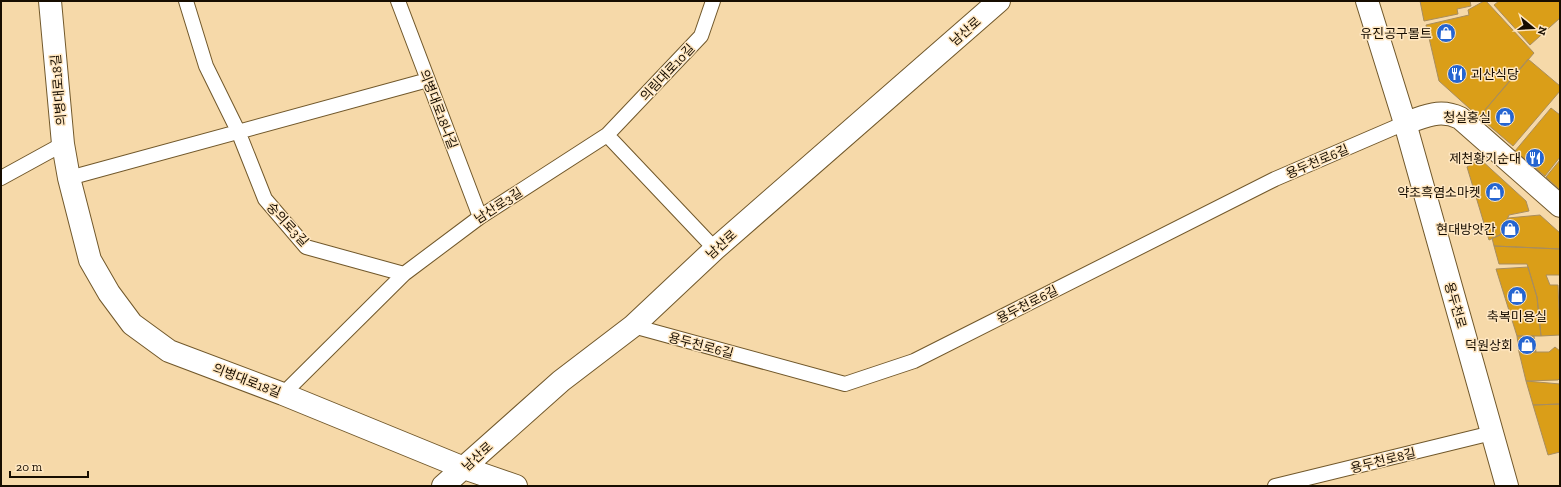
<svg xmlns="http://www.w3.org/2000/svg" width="1561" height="487" viewBox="0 0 1561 487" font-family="'Zilla Slab','Noto Sans KR',serif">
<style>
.building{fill:#da9e18;stroke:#a88d5f}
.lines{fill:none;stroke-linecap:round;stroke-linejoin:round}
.lane-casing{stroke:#71582b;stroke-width:16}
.street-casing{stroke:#71582b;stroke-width:24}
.secondary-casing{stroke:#71582b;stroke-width:24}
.lane{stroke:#fff;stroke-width:14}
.street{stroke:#fff;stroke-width:22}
.secondary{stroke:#fff;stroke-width:22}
.labels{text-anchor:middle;stroke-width:3;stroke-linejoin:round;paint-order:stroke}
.street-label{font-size:13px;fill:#170d00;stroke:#ffe7c1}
.poi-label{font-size:13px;fill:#170d00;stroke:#ffe7c1;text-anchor:end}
</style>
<rect width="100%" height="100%" fill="#f6d9a9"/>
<!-- building -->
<path class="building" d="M 1420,1 L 1470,1 L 1471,6 L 1457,9 L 1458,14 L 1424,21 Z
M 1484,1 L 1486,1 L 1534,53 L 1479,117 L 1439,81 L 1426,25 L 1469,15 L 1468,10 Z
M 1499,1 L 1560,1 L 1560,18 L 1530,45 L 1494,5 Z
M 1528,59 L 1560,86 L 1560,91 L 1513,146 L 1479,117 Z
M 1551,108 L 1560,115 L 1560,157 L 1545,176 L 1515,151 Z
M 1480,159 L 1526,201 L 1529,211 L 1509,215 L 1500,235 L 1489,240 L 1467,167 Z
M 1560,160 L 1560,190 L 1546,177 Z
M 1540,215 L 1560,233 L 1560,249 L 1494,246 L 1492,238 L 1500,235 L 1508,218 Z
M 1494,246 L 1560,249 L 1560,275 L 1546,275 L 1550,285 L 1558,285 L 1560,335 L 1541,336 L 1537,297 L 1527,264 L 1499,264 Z
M 1528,267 L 1537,297 L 1541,336 L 1517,336 L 1496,269 Z
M 1517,336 L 1534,336 L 1536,352 L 1519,352 Z
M 1555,347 L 1560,351 L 1560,378 L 1558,380 L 1526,381 L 1519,352 L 1549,352 Z
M 1526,381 L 1560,384 L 1560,404 L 1533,405 Z
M 1560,404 L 1560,452 L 1548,455 L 1533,405 Z"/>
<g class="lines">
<defs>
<path id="lane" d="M 186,1 L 206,66 L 238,131 L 265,199 L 306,247 L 404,274
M 398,1 L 480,217
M 607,135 L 715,249
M 1,178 L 63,144
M 69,178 L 428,80
M 633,326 L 845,384 L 914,361 L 1275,179 L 1405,123
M 283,394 L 404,274 L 480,217 L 607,135 L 701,36 L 713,1
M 1275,486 L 1492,433"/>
<path id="street" d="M 50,1 L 63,144 L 69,178 L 90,260 L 109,293 L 132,324 L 169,351 L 283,394 L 464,468 L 516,486
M 1405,123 C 1425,117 1439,108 1460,118 L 1560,206
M 443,486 L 561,381 L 633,326 L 715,249 L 999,1"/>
<path id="secondary" d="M 1367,1 L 1405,123 L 1507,486"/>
</defs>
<!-- lane casing -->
<use href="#lane" class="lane-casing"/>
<!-- street casing -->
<use href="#street" class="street-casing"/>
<!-- secondary casing -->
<use href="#secondary" class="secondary-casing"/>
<!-- lane -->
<use href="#lane" class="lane"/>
<!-- street -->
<use href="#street" class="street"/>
<!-- secondary -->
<use href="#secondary" class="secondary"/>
</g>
<!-- icons -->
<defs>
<symbol id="shop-disc" viewBox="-11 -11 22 22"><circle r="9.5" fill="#2565d1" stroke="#ffe7c1"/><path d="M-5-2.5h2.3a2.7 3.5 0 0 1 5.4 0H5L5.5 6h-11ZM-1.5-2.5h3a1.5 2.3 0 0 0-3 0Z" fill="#fff"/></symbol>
<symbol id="restaurant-disc" viewBox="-11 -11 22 22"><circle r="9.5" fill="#2565d1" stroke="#ffe7c1"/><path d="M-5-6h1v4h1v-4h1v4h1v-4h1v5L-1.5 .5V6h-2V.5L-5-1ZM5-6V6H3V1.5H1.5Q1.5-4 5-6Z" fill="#fff"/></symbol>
</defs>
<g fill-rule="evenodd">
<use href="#shop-disc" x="1435" y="22" width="22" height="22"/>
<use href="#restaurant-disc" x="1446" y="63" width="22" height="22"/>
<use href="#shop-disc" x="1494" y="106" width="22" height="22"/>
<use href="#restaurant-disc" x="1524" y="147" width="22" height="22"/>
<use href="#shop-disc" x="1484" y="181" width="22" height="22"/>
<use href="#shop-disc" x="1499" y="218" width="22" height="22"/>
<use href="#shop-disc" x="1506" y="285" width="22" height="22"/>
<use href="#shop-disc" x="1516" y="334" width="22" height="22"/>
</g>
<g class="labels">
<!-- street labels -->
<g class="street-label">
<text transform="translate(965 31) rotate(-41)" y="5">남산로</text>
<text transform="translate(667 72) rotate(-47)" y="5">의림대로10길</text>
<text transform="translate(58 90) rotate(-95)" y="5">의병대로18길</text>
<text transform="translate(439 109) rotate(69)" y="5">의병대로18나길</text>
<text transform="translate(1317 161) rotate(-23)" y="5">용두천로6길</text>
<text transform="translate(498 205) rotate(-33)" y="5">남산로3길</text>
<text transform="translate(288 224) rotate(47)" y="5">숭의로3길</text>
<text transform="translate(721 244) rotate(-42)" y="5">남산로</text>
<text transform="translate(1027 304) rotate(-27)" y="5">용두천로6길</text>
<text transform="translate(1456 305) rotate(74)" y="5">용두천로</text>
<text transform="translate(701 345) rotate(15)" y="5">용두천로6길</text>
<text transform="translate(247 380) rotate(21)" y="5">의병대로18길</text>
<text transform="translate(477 456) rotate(-42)" y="5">남산로</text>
<text transform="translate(1383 460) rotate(-14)" y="5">용두천로8길</text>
</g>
<!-- poi labels -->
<g class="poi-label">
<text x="1432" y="38">유진공구볼트</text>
<text x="1471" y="79" text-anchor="start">괴산식당</text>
<text x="1491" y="122">청실홍실</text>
<text x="1521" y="163">제천황기순대</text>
<text x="1481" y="197">약초흑염소마켓</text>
<text x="1496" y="234">현대방앗간</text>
<text x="1517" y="321" text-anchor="middle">축복미용실</text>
<text x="1513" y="350">덕원상회</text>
</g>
</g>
<!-- border -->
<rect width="1561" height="487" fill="none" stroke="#170d00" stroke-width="4"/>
<!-- north arrow -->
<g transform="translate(1533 28) rotate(108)" stroke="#ffe7c1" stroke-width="3" paint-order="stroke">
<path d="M0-3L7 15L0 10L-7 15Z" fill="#170d00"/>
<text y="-6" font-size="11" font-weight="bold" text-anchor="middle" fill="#170d00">N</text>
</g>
<!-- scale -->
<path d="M10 471v6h78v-6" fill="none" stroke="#170d00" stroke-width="2"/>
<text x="16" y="471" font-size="12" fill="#170d00" stroke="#ffe7c1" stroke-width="3" paint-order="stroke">20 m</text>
</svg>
